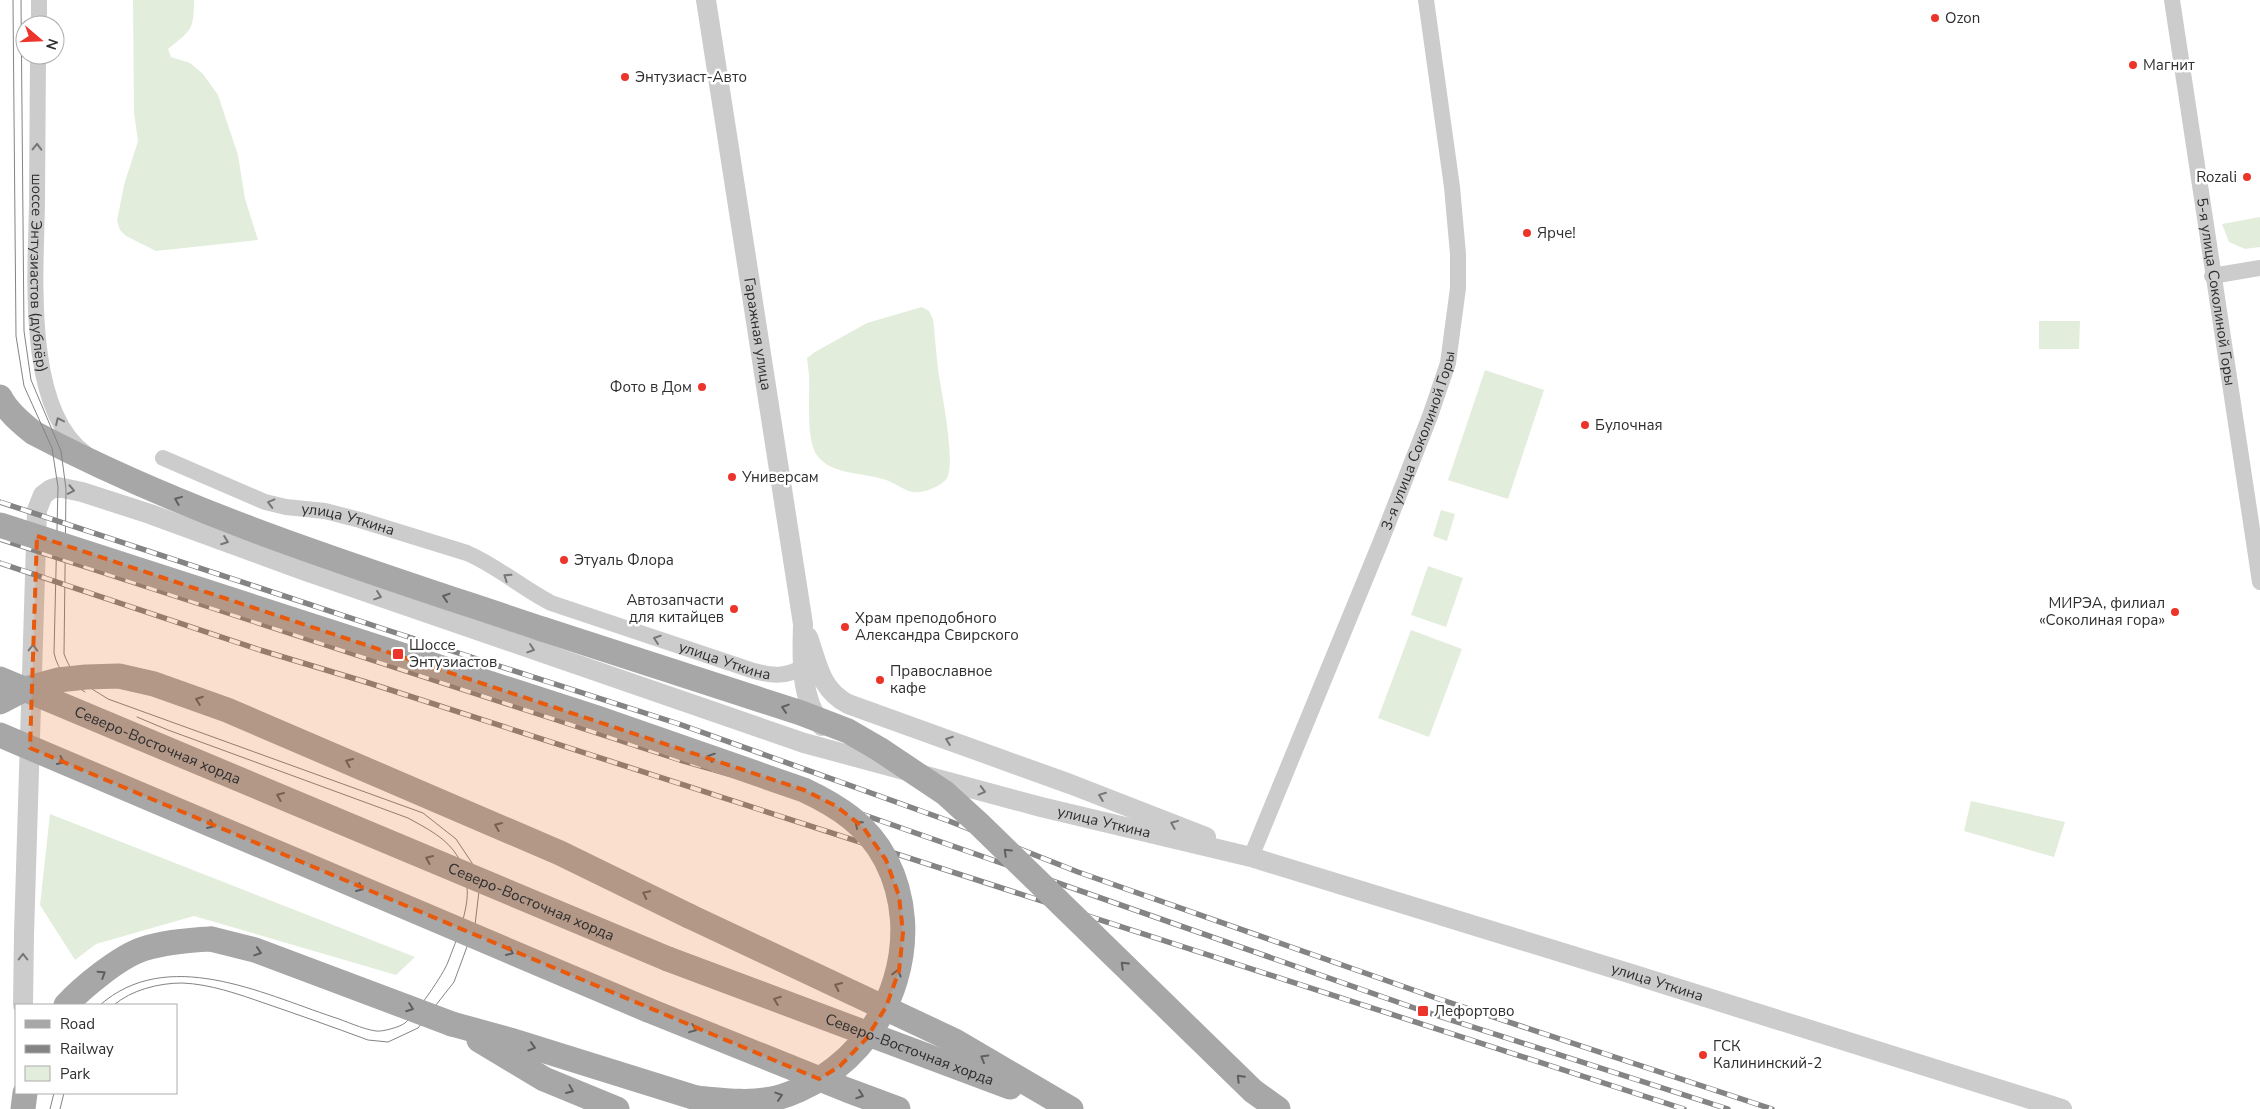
<svg xmlns="http://www.w3.org/2000/svg" width="2260" height="1109" viewBox="0 0 2260 1109" font-family="'Nunito Sans',sans-serif">
<style>
.green{fill:#e3eddc}
.lines{fill:none;stroke-linecap:round;stroke-linejoin:round}
.minor{stroke:#ccc;stroke-width:16}
.tertiary{stroke:#ccc;stroke-width:20}
.primary{stroke:#a7a7a7;stroke-width:25}
.tram{stroke:#848484;stroke-width:1}
.rail-casing{stroke:#848484;stroke-width:5.5}
.rail{stroke:#fff;stroke-width:4;stroke-dasharray:11;stroke-linecap:butt}
.primary-bridge{stroke:#a7a7a7;stroke-width:25}
.oneway{stroke:#767676}
.oneway2{stroke:#5f5f5f}
.marked{fill:#e8590c;fill-opacity:0.2;stroke:#e8590c;stroke-width:4;stroke-dasharray:10 6;stroke-linejoin:round}
.poi-dot{fill:#ec342b;stroke:#fff;stroke-width:2}
.labels{text-anchor:middle;stroke-width:5;stroke-linejoin:round;paint-order:stroke}
.poi-label{font-size:15px;fill:#2f2f2f;stroke:#fff;text-anchor:start}
.street-label{font-size:15px;fill:#2f2f2f;stroke:#fff}
</style>
<rect width="100%" height="100%" fill="#fff"/>
<!-- green -->
<path class="green" d="M 133,0 L 194,0 C 194,31 191,30 168,49 L 171,57 L 190,63 L 203,74 L 218,95 L 238,155 L 245,199 L 258,240 L 156,251 L 126,236 L 120,230 L 117,221 L 124,185 L 138,141 L 134,113 Z
M 2260,217 L 2260,247 L 2245,249 L 2229,242 L 2222,224 Z
M 922,307 L 929,311 L 933,319 C 935,336 936,352 938,369 C 941,390 956,460 947,478 C 942,486 923,494 913,492 C 905,491 895,483 886,480 C 864,472 831,476 816,454 C 806,438 810,395 809,375 L 807,358 L 815,352 L 867,323 Z
M 2039,321 L 2080,321 L 2079,349 L 2039,349 Z
M 1485,370 L 1544,390 L 1508,499 L 1448,480 Z
M 1441,510 L 1455,514 L 1447,541 L 1433,536 Z
M 1428,566 L 1463,578 L 1446,627 L 1411,615 Z
M 1411,630 L 1462,649 L 1429,737 L 1378,718 Z
M 1971,801 L 2065,822 L 2054,857 L 1964,831 Z
M 50,814 L 415,957 L 396,975 L 194,916 L 96,944 L 75,960 L 40,905 Z"/>
<g class="lines">
<!-- minor -->
<g class="minor">
<path id="s1" d="M 2172,0 L 2260,582"/>
<path d="M 39,25 L 39,0"/>
<path id="s2" d="M 38,55 C 38,104 37,154 37,203 C 36,271 24,408 85,453"/>
<path d="M 2212,276 L 2260,268"/>
<path id="s3" d="M 163,458 L 265,502 L 286,507 L 325,511 L 360,520 L 467,553 C 497,566 522,588 551,603 L 754,671 C 772,676 786,677 803,667"/>
<path id="s4" d="M 1251,857 L 1381,541 L 1430,416 L 1448,363 L 1458,288 L 1458,254 L 1452,187 L 1426,0"/>
</g>
<!-- tertiary -->
<g class="tertiary">
<path id="s5" d="M 706,0 L 803,624 C 802,658 800,698 822,726"/>
<path d="M 808,637 C 818,665 820,689 848,704 L 1070,784 L 1206,837"/>
<path id="s6" d="M 23,1005 L 24,934 L 37,510 L 43,495 L 51,489 L 58,487 L 82,492 L 150,514 L 303,570 L 804,743 L 1041,807 L 1251,857 L 1635,975 L 2062,1109"/>
</g>
<!-- primary -->
<g class="primary">
<path d="M 0,397 C 7,411 21,423 34,433 C 195,518 370,571 542,629"/>
<path d="M 689,916 L 955,1041 L 1071,1109"/>
<path id="s7" d="M 668,959 L 1010,1087"/>
<path d="M 66,1005 C 83,987 119,957 143,949 C 165,942 188,940 211,939"/>
<path d="M 648,1010 L 847,1090 L 898,1109"/>
<path d="M 452,1024 L 510,1040 L 696,1098"/>
<path d="M 479,1040 L 544,1079 L 617,1109"/>
<path d="M 23,1109 L 25,1093"/>
</g>
<!-- tram -->
<path class="tram" d="M 13,0 L 16,336 L 24,386 L 52,448 L 58,487 L 54,653 C 58,672 70,682 85,692
M 21,0 L 24,331 L 31,380 L 61,451 L 66,489 L 64,654 C 74,680 86,685 108,699 L 423,813 L 456,839 L 472,863 L 479,891 L 475,925 L 454,982 L 418,1028 L 388,1042 L 368,1040 C 333,1027 299,1015 264,1003 C 238,994 210,984 182,983 C 159,983 131,990 114,1005
M 100,1005 C 167,946 261,993 333,1017 C 346,1021 362,1029 376,1031 C 382,1032 400,1027 405,1023 C 416,1014 443,975 448,962 C 456,941 472,903 466,882 C 464,874 462,864 458,857 C 447,838 426,828 408,818 L 168,730 L 137,717
M 50,1109 L 54,1093
M 60,1109 L 64,1093"/>
<defs>
<path id="rail" d="M 0,502 L 387,630 L 679,724 L 949,821 L 1078,872 L 1436,998 L 1772,1109
M 0,539 L 680,760 L 830,803 L 1423,1011 L 1728,1109
M 0,563 L 260,650 L 369,683 L 1684,1109"/>
</defs>
<!-- rail casing -->
<use href="#rail" class="rail-casing"/>
<!-- rail -->
<use href="#rail" class="rail"/>
<!-- primary-bridge -->
<g class="primary-bridge">
<path d="M 0,525 L 597,718 L 804,790 C 838,806 868,825 886,860 C 925,936 893,1032 823,1077 C 808,1086 790,1096 771,1099 C 747,1104 720,1100 696,1098"/>
<path d="M 542,629 L 801,713 L 848,731 L 879,749 L 945,793 L 979,824 L 1253,1091 L 1278,1109"/>
<path id="s8" d="M 0,679 L 668,959"/>
<path d="M 0,702 L 25,689 L 58,680 L 86,677 L 119,676 L 154,684 L 227,710 L 560,853 L 689,916"/>
<path d="M 0,735 L 648,1010"/>
<path d="M 211,939 L 255,950 L 452,1024"/>
</g>
</g>
<!-- one-way arrows -->
<defs><path id="oneway-chevron" d="M-2-3.5L2.5 0L-2 3.5" fill="none" stroke-width="1.6" stroke-linecap="round" stroke-linejoin="round" transform="scale(1.25)"/></defs>
<g class="oneway">
<use href="#oneway-chevron" transform="translate(37 147) rotate(-89)"/>
<use href="#oneway-chevron" transform="translate(59 421) rotate(-115)"/>
<use href="#oneway-chevron" transform="translate(71 490) rotate(11)"/>
<use href="#oneway-chevron" transform="translate(271 503) rotate(-165)"/>
<use href="#oneway-chevron" transform="translate(225 541) rotate(20)"/>
<use href="#oneway-chevron" transform="translate(507 577) rotate(-146)"/>
<use href="#oneway-chevron" transform="translate(378 596) rotate(19)"/>
<use href="#oneway-chevron" transform="translate(657 639) rotate(-161)"/>
<use href="#oneway-chevron" transform="translate(33 648) rotate(-88)"/>
<use href="#oneway-chevron" transform="translate(531 649) rotate(19)"/>
<use href="#oneway-chevron" transform="translate(949 740) rotate(-160)"/>
<use href="#oneway-chevron" transform="translate(982 791) rotate(15)"/>
<use href="#oneway-chevron" transform="translate(1102 796) rotate(-159)"/>
<use href="#oneway-chevron" transform="translate(1174 824) rotate(-158)"/>
<use href="#oneway-chevron" transform="translate(23 957) rotate(-90)"/>
</g>
<g class="oneway2">
<use href="#oneway-chevron" transform="translate(178 500) rotate(-158)"/>
<use href="#oneway-chevron" transform="translate(446 597) rotate(-162)"/>
<use href="#oneway-chevron" transform="translate(199 700) rotate(-160)"/>
<use href="#oneway-chevron" transform="translate(785 708) rotate(-162)"/>
<use href="#oneway-chevron" transform="translate(711 757) rotate(-161)"/>
<use href="#oneway-chevron" transform="translate(61 761) rotate(23)"/>
<use href="#oneway-chevron" transform="translate(349 762) rotate(-157)"/>
<use href="#oneway-chevron" transform="translate(280 796) rotate(-157)"/>
<use href="#oneway-chevron" transform="translate(858 824) rotate(-139)"/>
<use href="#oneway-chevron" transform="translate(211 825) rotate(23)"/>
<use href="#oneway-chevron" transform="translate(498 826) rotate(-157)"/>
<use href="#oneway-chevron" transform="translate(1007 852) rotate(-136)"/>
<use href="#oneway-chevron" transform="translate(429 859) rotate(-157)"/>
<use href="#oneway-chevron" transform="translate(360 888) rotate(23)"/>
<use href="#oneway-chevron" transform="translate(646 894) rotate(-154)"/>
<use href="#oneway-chevron" transform="translate(258 952) rotate(18)"/>
<use href="#oneway-chevron" transform="translate(510 952) rotate(23)"/>
<use href="#oneway-chevron" transform="translate(1124 965) rotate(-136)"/>
<use href="#oneway-chevron" transform="translate(897 973) rotate(-76)"/>
<use href="#oneway-chevron" transform="translate(102 974) rotate(-33)"/>
<use href="#oneway-chevron" transform="translate(838 986) rotate(-155)"/>
<use href="#oneway-chevron" transform="translate(777 1000) rotate(-159)"/>
<use href="#oneway-chevron" transform="translate(410 1008) rotate(20)"/>
<use href="#oneway-chevron" transform="translate(693 1029) rotate(22)"/>
<use href="#oneway-chevron" transform="translate(532 1047) rotate(17)"/>
<use href="#oneway-chevron" transform="translate(984 1058) rotate(-150)"/>
<use href="#oneway-chevron" transform="translate(1240 1078) rotate(-135)"/>
<use href="#oneway-chevron" transform="translate(570 1090) rotate(23)"/>
<use href="#oneway-chevron" transform="translate(860 1095) rotate(20)"/>
<use href="#oneway-chevron" transform="translate(779 1096) rotate(-18)"/>
</g>
<!-- marked area -->
<path class="marked" d="M 37,536 L 804,790 L 836,806 L 863,827 L 886,860 L 899,896 L 903,933 L 899,971 L 886,1007 L 866,1039 L 840,1066 L 819,1079 L 30,748 Z"/>
<!-- markers -->
<g class="poi-dot">
<circle cx="1935" cy="18" r="5"/>
<circle cx="2133" cy="65" r="5"/>
<circle cx="625" cy="77" r="5"/>
<circle cx="2247" cy="177" r="5"/>
<circle cx="1527" cy="233" r="5"/>
<circle cx="702" cy="387" r="5"/>
<circle cx="1585" cy="425" r="5"/>
<circle cx="732" cy="477" r="5"/>
<circle cx="564" cy="560" r="5"/>
<circle cx="734" cy="609" r="5"/>
<circle cx="2175" cy="612" r="5"/>
<circle cx="845" cy="627" r="5"/>
<rect x="392" y="648" width="12" height="12" rx="2.5"/>
<circle cx="880" cy="680" r="5"/>
<rect x="1417" y="1005" width="12" height="12" rx="2.5"/>
<circle cx="1703" cy="1055" r="5"/>
</g>
<g class="labels">
<!-- poi labels -->
<g class="poi-label">
<text x="1945" y="23">Ozon</text>
<text x="2143" y="70">Магнит</text>
<text x="635" y="82">Энтузиаст-Авто</text>
<text x="2237" y="182" text-anchor="end">Rozali</text>
<text x="1537" y="238">Ярче!</text>
<text x="692" y="392" text-anchor="end">Фото в Дом</text>
<text x="1595" y="430">Булочная</text>
<text x="742" y="482">Универсам</text>
<text x="574" y="565">Этуаль Флора</text>
<text x="724" y="605" text-anchor="end">Автозапчасти<tspan x="724" dy="17">для китайцев</tspan></text>
<text x="2165" y="608" text-anchor="end">МИРЭА, филиал<tspan x="2165" dy="17">«Соколиная гора»</tspan></text>
<text x="855" y="623">Храм преподобного<tspan x="855" dy="17">Александра Свирского</tspan></text>
<text x="409" y="650">Шоссе<tspan x="409" dy="17">Энтузиастов</tspan></text>
<text x="890" y="676">Православное<tspan x="890" dy="17">кафе</tspan></text>
<text x="1434" y="1016">Лефортово</text>
<text x="1713" y="1051">ГСК<tspan x="1713" dy="17">Калининский-2</tspan></text>
</g>
<!-- street labels -->
<g class="street-label">
<text dy="5" stroke="none"><textPath href="#s2" startOffset="218">шоссе Энтузиастов (дублёр)</textPath></text>
<text dy="5" stroke="none"><textPath href="#s1" startOffset="295">5-я улица Соколиной Горы</textPath></text>
<text dy="5" stroke="none"><textPath href="#s5" startOffset="338">Гаражная улица</textPath></text>
<text dy="5" stroke="none"><textPath href="#s4" startOffset="449">3-я улица Соколиной Горы</textPath></text>
<text dy="5" stroke="none"><textPath href="#s3" startOffset="196">улица Уткина</textPath></text>
<text dy="5" stroke="none"><textPath href="#s3" startOffset="601">улица Уткина</textPath></text>
<text dy="5" stroke="none"><textPath href="#s8" startOffset="171">Северо-Восточная хорда</textPath></text>
<text dy="5" stroke="none"><textPath href="#s6" startOffset="1628">улица Уткина</textPath></text>
<text dy="5" stroke="none"><textPath href="#s8" startOffset="576">Северо-Восточная хорда</textPath></text>
<text dy="5" stroke="none"><textPath href="#s6" startOffset="2204">улица Уткина</textPath></text>
<text dy="5" stroke="none"><textPath href="#s7" startOffset="258">Северо-Восточная хорда</textPath></text>
</g>
</g>
<!-- legend -->
<rect x="15" y="1004" width="162" height="90" fill="#ffffff" stroke="#acacac"/>
<rect x="25" y="1020" width="25" height="8" fill="#a7a7a7" stroke="#acacac"/>
<text x="60" y="1029" font-size="15" fill="#2f2f2f">Road</text>
<rect x="25" y="1045" width="25" height="8" fill="#848484" stroke="#acacac"/>
<text x="60" y="1054" font-size="15" fill="#2f2f2f">Railway</text>
<rect x="25" y="1066" width="25" height="15" fill="#e3eddc" stroke="#acacac"/>
<text x="60" y="1079" font-size="15" fill="#2f2f2f">Park</text>
<!-- north arrow -->
<g transform="translate(40 40) rotate(109)"><circle r="24" fill="#ffffff" stroke="#acacac"/>
<path d="M0-4L9 19L0 12L-9 19Z" fill="#ec342b"/>
<text y="-8" font-size="14" font-weight="bold" text-anchor="middle" fill="#2f2f2f">N</text>
</g>
</svg>
